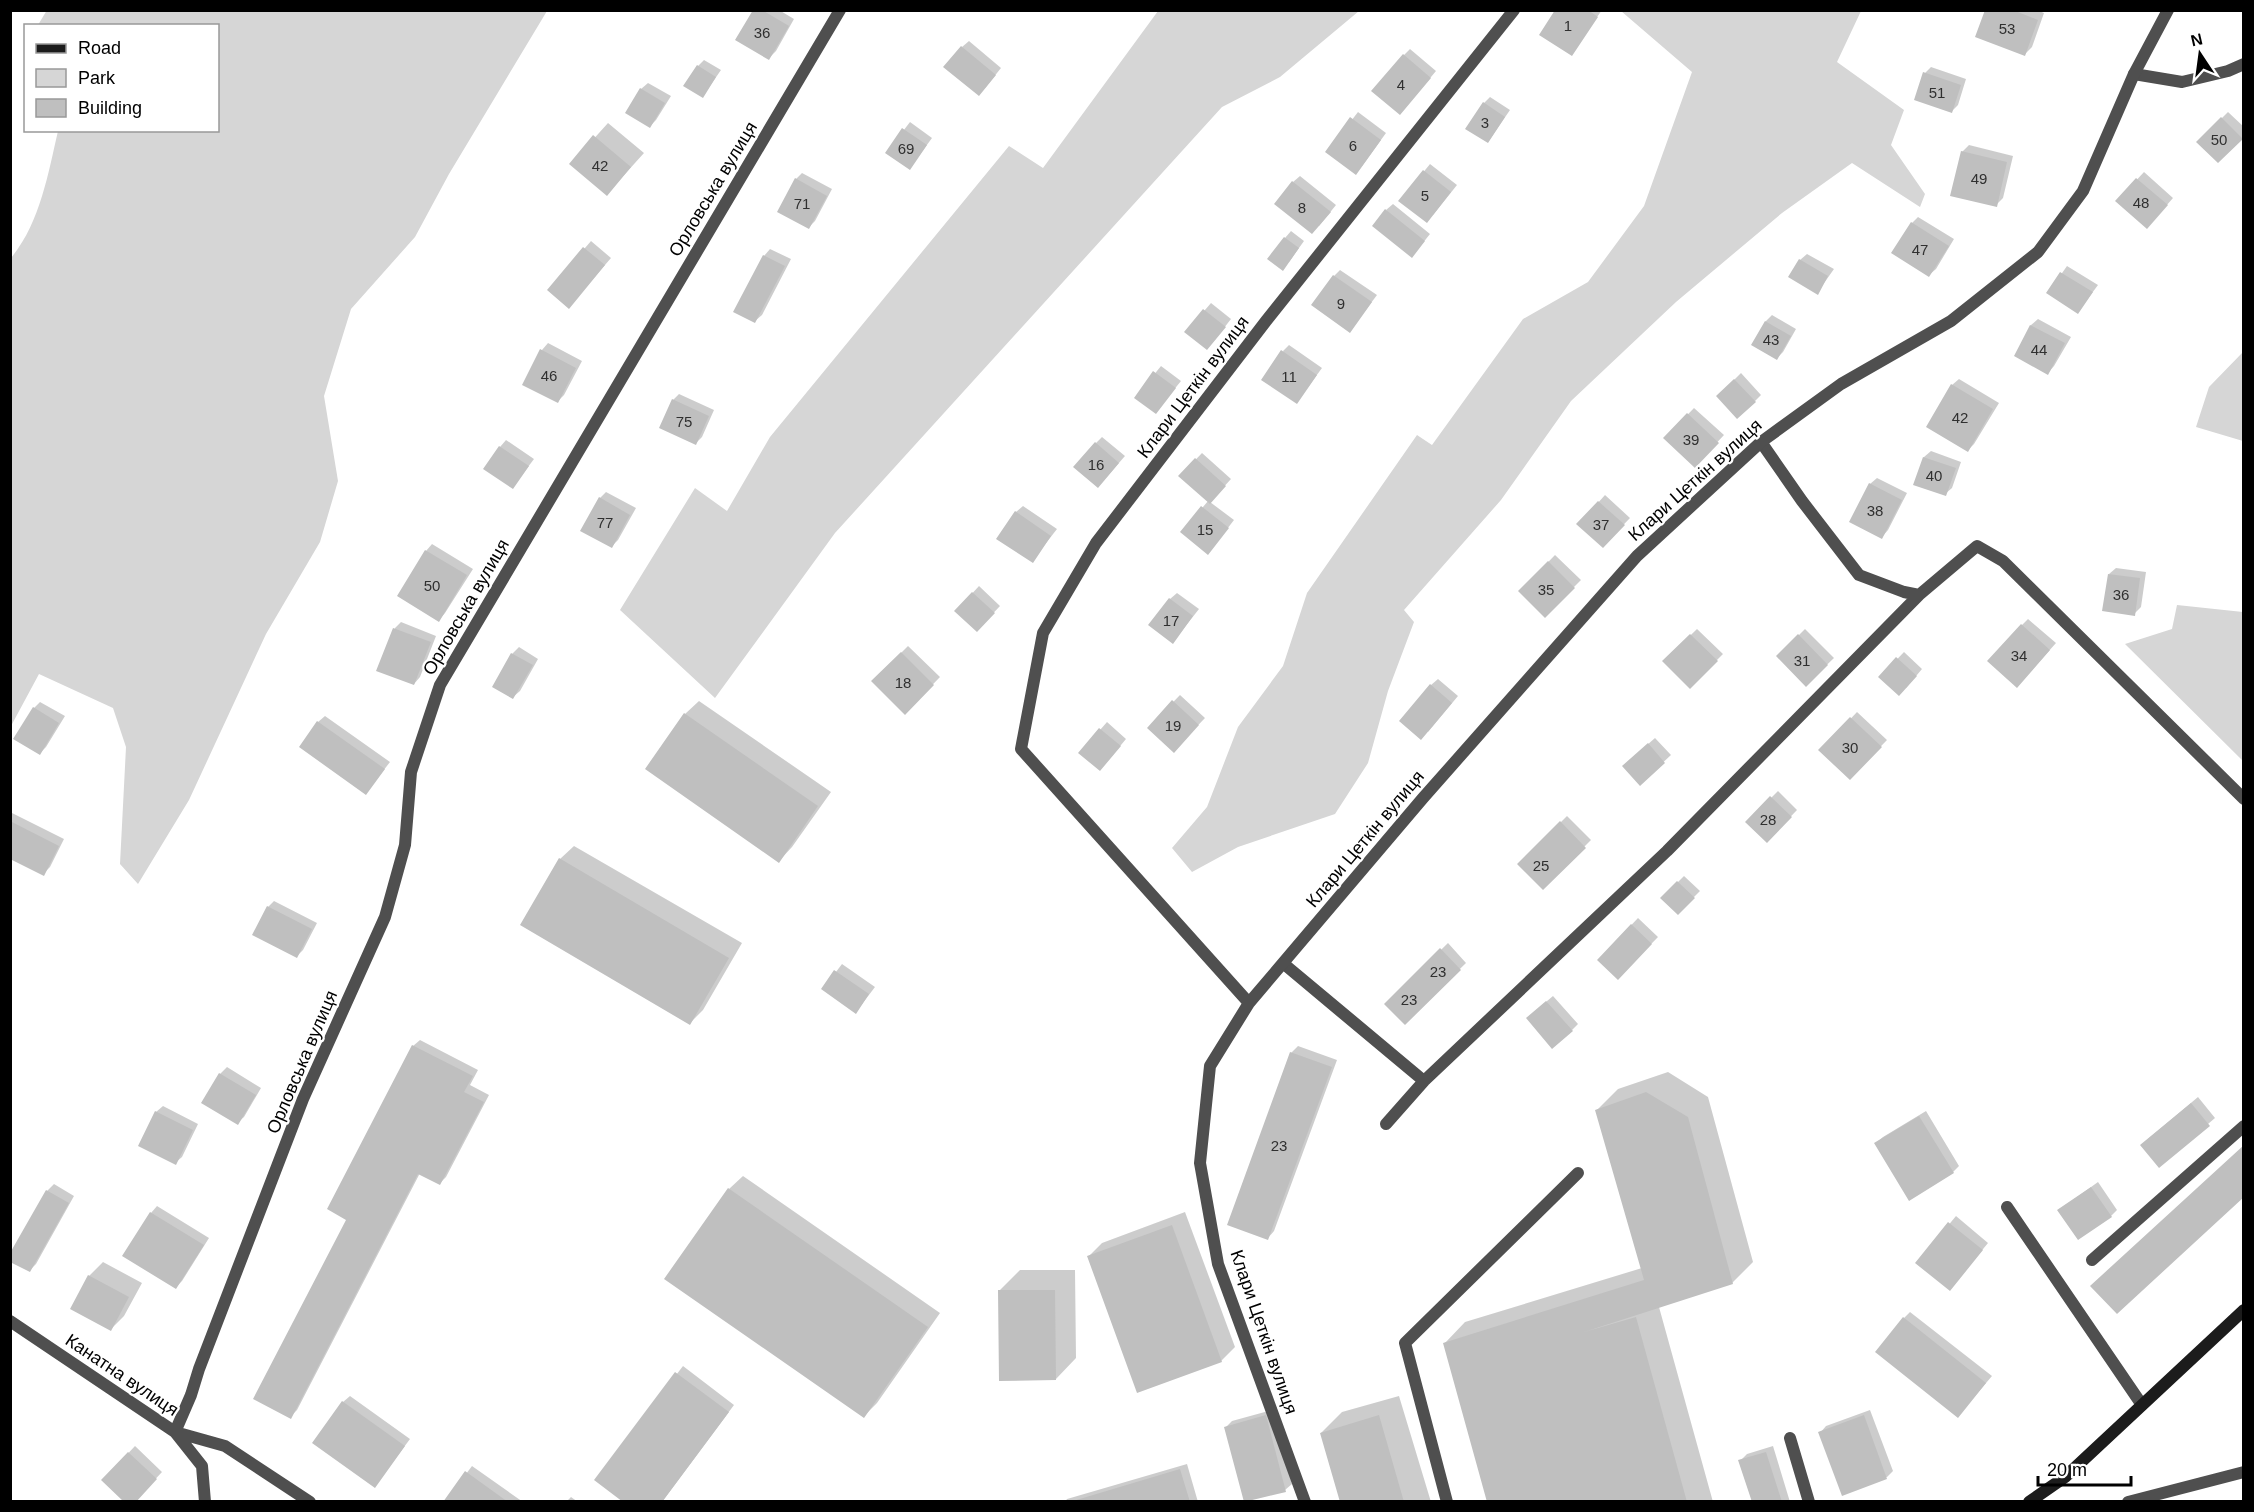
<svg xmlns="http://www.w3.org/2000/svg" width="2254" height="1512" viewBox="0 0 2254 1512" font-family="Arial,sans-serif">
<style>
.green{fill:#d6d6d6}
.shadow{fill:#0003}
.building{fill:#bfbfbf}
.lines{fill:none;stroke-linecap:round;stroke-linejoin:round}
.lane{stroke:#4f4f4f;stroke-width:12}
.street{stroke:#4f4f4f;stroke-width:12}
.secondary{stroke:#1c1c1c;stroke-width:12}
.labels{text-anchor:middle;stroke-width:4.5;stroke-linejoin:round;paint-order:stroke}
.number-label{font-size:15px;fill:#303030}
.street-label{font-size:18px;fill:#000;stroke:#fff}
</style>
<rect width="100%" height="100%" fill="#fff"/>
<!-- green -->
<path class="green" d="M 47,10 L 547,11 L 449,174 L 415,237 L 351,309 L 324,396 L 338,481 L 320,542 L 266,634 L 189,800 L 138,884 L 120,864 L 126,747 L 113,708 L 39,674 L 11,726 L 11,258 C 40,223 48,174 58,131 L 218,130 L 218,26 L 38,25 Z
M 1158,11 L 1359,11 L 1280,77 L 1222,107 L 835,533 L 715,698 L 620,610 L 695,488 L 727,511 L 770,437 L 1009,146 L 1043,168 Z
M 1621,11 L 1861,11 L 1837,62 L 1904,110 L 1891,145 L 1925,194 L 1920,207 L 1852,163 L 1782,213 L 1676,302 L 1571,401 L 1501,500 L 1404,610 L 1414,622 L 1388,691 L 1368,763 L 1335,814 L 1238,847 L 1192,872 L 1172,848 L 1207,807 L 1238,727 L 1283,666 L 1307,593 L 1417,435 L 1432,445 L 1523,319 L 1588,282 L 1644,206 L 1692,72 Z
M 2243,352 L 2243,441 L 2196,427 L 2209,387 Z
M 2177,605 L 2243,612 L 2243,761 L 2125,644 L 2172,629 Z"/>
<!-- shadow -->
<path class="shadow" d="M 754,10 L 779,10 L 794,19 L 776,51 L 769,58 Z
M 1557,10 L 1602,10 L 1571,54 Z
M 1986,10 L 2037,10 L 2044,13 L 2032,47 L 2025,54 Z
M 969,41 L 1001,68 L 985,88 L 962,47 Z
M 1410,49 L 1436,71 L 1406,107 L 1404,55 Z
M 704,60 L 721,70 L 703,96 L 698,66 Z
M 1931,67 L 1966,79 L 1958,105 L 1951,112 L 1925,73 Z
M 648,83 L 671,96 L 656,120 L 650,126 L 641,89 Z
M 1490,97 L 1510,110 L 1488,142 L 1484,103 Z
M 1358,112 L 1386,133 L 1362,166 L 1327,152 Z
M 2228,112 L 2244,127 L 2244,136 L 2218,161 L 2198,142 Z
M 910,122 L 932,138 L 910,168 L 887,152 Z
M 608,123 L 644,153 L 607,194 L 571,164 Z
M 1969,145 L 2013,156 L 2003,198 L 1996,205 L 1962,152 Z
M 1430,164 L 1457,185 L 1433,215 L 1400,201 Z
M 2144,172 L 2173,198 L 2153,221 L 2117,201 Z
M 802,173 L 832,189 L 815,221 L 809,227 L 796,179 Z
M 1300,176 L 1336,205 L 1319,226 L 1293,182 Z
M 1393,204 L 1430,234 L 1418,249 L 1386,210 Z
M 1918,217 L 1954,239 L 1936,269 L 1929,275 L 1912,223 Z
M 1291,231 L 1304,241 L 1289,262 L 1285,238 Z
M 591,241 L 611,258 L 575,300 L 549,290 Z
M 770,249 L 791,259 L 762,315 L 755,321 L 764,256 Z
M 1807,254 L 1834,269 L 1817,293 L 1800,260 Z
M 2067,266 L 2098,285 L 2078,312 L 2048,293 Z
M 1340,270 L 1377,295 L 1350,331 L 1334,276 Z
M 1211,303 L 1231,319 L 1213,342 L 1186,332 Z
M 1772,315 L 1796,329 L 1783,352 L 1777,358 L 1753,345 L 1766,321 Z
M 2038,319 L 2071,337 L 2054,366 L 2048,373 L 2016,355 L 2031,325 Z
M 548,343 L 582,361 L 564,395 L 557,402 L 542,350 Z
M 1289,345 L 1322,368 L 1297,402 L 1283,351 Z
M 1161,366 L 1181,381 L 1156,412 L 1136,397 Z
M 1741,373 L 1761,395 L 1755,401 L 1718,396 Z
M 1959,379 L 1999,403 L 1974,444 L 1968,450 L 1952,385 Z
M 679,394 L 714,410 L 702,437 L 696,443 L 673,400 Z
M 1694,408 L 1724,435 L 1695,466 L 1665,438 Z
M 1102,437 L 1125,456 L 1104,480 L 1096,443 Z
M 506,440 L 534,459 L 513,487 L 500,447 Z
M 1931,451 L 1961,462 L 1952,488 L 1945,494 L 1915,484 L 1924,457 Z
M 1202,453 L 1231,479 L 1210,502 L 1234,520 L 1214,546 L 1182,532 L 1208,501 L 1180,476 Z
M 1877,478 L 1907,493 L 1888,530 L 1882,537 L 1870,484 Z
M 606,492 L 636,508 L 618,540 L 612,546 L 600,498 Z
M 1605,495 L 1630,518 L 1603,546 L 1579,524 Z
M 1023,506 L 1057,529 L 1032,561 L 1016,512 Z
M 432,544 L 473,569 L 445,613 L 439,620 L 426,551 Z
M 1555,555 L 1581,580 L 1545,616 L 1520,591 Z
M 2116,568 L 2146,572 L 2141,607 L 2134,614 L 2109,574 Z
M 979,586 L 1000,606 L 983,624 L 956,611 Z
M 1177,593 L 1199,609 L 1173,642 L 1170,599 Z
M 2028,619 L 2056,643 L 2023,680 L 2022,625 Z
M 401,622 L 436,636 L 420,677 L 414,684 L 378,670 L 395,628 Z
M 1697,629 L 1723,654 L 1690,687 L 1664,661 Z
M 1805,629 L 1834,658 L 1806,685 L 1778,656 Z
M 908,646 L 940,677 L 905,713 L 873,681 Z
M 519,647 L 538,659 L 520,691 L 513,697 L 512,654 Z
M 1904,652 L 1922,669 L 1906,688 L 1880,677 Z
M 1438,679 L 1458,696 L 1428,732 L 1431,685 Z
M 1180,695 L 1205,718 L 1180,744 L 1149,727 Z
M 699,701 L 831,792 L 792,847 L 779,861 L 685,714 Z
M 40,702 L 65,716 L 46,747 L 40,753 L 34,708 Z
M 1857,712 L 1887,740 L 1850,778 L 1821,750 Z
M 325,716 L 390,762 L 366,793 L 318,722 Z
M 1107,722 L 1126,739 L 1106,763 L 1080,753 Z
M 1655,738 L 1671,755 L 1640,784 L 1630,760 Z
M 1778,791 L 1797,810 L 1767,841 L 1747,822 Z
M 10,812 L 64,839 L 50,867 L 43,874 L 10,857 Z
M 1567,816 L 1591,840 L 1543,888 L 1519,864 Z
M 574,846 L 742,943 L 703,1010 L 690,1023 L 560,859 Z
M 1684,876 L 1700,891 L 1678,913 L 1662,898 Z
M 274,901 L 317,923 L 303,950 L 297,956 L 268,907 Z
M 1638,918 L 1658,937 L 1618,978 L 1599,959 Z
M 1448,943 L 1466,963 L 1405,1023 L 1386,1004 Z
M 842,964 L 875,987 L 856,1012 L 823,989 Z
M 1553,996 L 1578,1024 L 1572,1030 L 1534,1012 Z
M 420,1040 L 478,1070 L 470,1085 L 489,1095 L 446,1177 L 440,1183 L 420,1173 L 297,1410 L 290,1417 L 348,1219 L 413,1046 Z
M 1298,1046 L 1337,1060 L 1274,1231 L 1268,1238 L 1291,1053 Z
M 227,1067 L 261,1088 L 244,1117 L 237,1123 L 203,1102 L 220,1074 Z
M 1668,1072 L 1708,1097 L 1753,1262 L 1732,1283 L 1659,1307 L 1713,1502 L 1488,1502 L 1445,1343 L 1465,1322 L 1642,1268 L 1597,1110 L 1618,1089 Z
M 2198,1097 L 2215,1118 L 2159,1166 L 2148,1139 Z
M 163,1106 L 198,1124 L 182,1157 L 175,1163 L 156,1112 Z
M 1926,1111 L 1959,1166 L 1953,1172 L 1876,1143 L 1883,1137 Z
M 743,1176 L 940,1313 L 877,1403 L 864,1416 L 729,1189 Z
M 2098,1182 L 2117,1210 L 2111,1216 L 2059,1210 Z
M 54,1184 L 74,1196 L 36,1264 L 29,1271 L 10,1256 L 47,1191 Z
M 157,1206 L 209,1238 L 182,1281 L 176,1287 L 151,1213 Z
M 1185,1212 L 1235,1347 L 1221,1361 L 1088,1257 L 1102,1243 Z
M 1956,1216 L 1988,1243 L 1956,1282 L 1917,1263 Z
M 103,1262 L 142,1283 L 124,1316 L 111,1329 L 89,1276 Z
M 1020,1270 L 1075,1270 L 1076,1358 L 1056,1379 L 999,1291 Z
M 1910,1312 L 1992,1376 L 1958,1416 L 1904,1318 Z
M 683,1366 L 734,1405 L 662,1502 L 596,1479 Z
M 350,1396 L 410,1439 L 375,1486 L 343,1402 Z
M 1399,1396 L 1431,1502 L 1342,1502 L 1321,1433 L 1342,1412 Z
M 1272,1410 L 1292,1484 L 1285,1490 L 1226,1427 L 1232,1421 Z
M 1870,1410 L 1893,1471 L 1887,1477 L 1843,1494 L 1820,1433 L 1826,1426 Z
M 135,1446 L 162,1472 L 134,1502 L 103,1480 Z
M 1773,1446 L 1790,1502 L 1753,1502 L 1740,1461 L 1747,1454 Z
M 1187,1464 L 1198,1502 L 1065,1502 L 1067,1499 Z
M 472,1466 L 523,1502 L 445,1502 Z
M 571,1497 L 578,1502 L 566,1502 Z"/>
<!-- building -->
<path class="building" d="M 753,10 L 762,10 L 789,26 L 769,60 L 735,40 Z
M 1555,10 L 1588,10 L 1598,17 L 1572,56 L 1539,35 Z
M 1985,10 L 2013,10 L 2038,20 L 2025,56 L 1975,37 Z
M 961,46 L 996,75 L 979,96 L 943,67 Z
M 1403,54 L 1431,78 L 1400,115 L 1371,91 Z
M 697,65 L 716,77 L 703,98 L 683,86 Z
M 1923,72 L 1961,85 L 1952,113 L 1914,100 Z
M 640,88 L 665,103 L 650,128 L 625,113 Z
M 1483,102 L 1505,117 L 1488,143 L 1465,129 Z
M 1350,117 L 1381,140 L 1356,175 L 1325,152 Z
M 2221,117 L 2243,139 L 2218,163 L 2196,142 Z
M 902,128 L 927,145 L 910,170 L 885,153 Z
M 593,135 L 631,167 L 607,196 L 569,164 Z
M 1961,151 L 2007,162 L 1997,207 L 1950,196 Z
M 1423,170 L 1451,192 L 1427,223 L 1398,201 Z
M 795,178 L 827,196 L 809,229 L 777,212 Z
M 2136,178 L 2168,205 L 2147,229 L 2115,201 Z
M 1292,181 L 1331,212 L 1312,234 L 1274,204 Z
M 1385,209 L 1425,241 L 1412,258 L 1372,226 Z
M 1911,222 L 1949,246 L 1929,277 L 1891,253 Z
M 1284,237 L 1299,248 L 1283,271 L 1267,259 Z
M 583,247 L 605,265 L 569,309 L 547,290 Z
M 763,255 L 785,266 L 755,323 L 733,312 Z
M 1799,259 L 1828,276 L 1818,295 L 1788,277 Z
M 2060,272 L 2093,292 L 2078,314 L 2046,293 Z
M 1333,275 L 1372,302 L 1350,333 L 1311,305 Z
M 1203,309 L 1226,327 L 1207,350 L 1184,332 Z
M 1765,321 L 1791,336 L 1777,360 L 1751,345 Z
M 2030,325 L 2065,343 L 2048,375 L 2014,356 Z
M 540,349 L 576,368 L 558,403 L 522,385 Z
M 1281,350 L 1317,375 L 1297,404 L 1261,380 Z
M 1153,371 L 1176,388 L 1156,414 L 1134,398 Z
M 1734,379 L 1756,402 L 1737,419 L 1716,396 Z
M 1951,384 L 1993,409 L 1968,452 L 1926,427 Z
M 672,399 L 709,416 L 696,445 L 659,428 Z
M 1687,413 L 1719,443 L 1695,468 L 1663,438 Z
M 1095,442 L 1119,463 L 1098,488 L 1073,467 Z
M 499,446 L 529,466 L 513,489 L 483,469 Z
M 1923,457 L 1956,468 L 1946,496 L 1913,485 Z
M 1195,458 L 1226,486 L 1210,504 L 1178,476 Z
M 1869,483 L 1902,500 L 1882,539 L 1849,522 Z
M 599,497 L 630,515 L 612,548 L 580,531 Z
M 1598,501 L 1625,525 L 1603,548 L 1576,524 Z
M 1201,506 L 1229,528 L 1208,555 L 1180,532 Z
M 1015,511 L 1051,536 L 1033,563 L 996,539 Z
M 425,550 L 467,575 L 439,622 L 397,596 Z
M 1548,561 L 1575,588 L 1545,618 L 1518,591 Z
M 2108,574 L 2140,578 L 2135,616 L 2102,611 Z
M 972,592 L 995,613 L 977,632 L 954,611 Z
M 1169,598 L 1193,616 L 1173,644 L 1148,625 Z
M 2021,624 L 2050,650 L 2017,688 L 1987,661 Z
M 393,628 L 431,642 L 414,685 L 376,671 Z
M 1690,634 L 1718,661 L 1690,689 L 1662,661 Z
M 1798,634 L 1828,665 L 1806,687 L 1776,656 Z
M 901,652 L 934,685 L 905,715 L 871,681 Z
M 511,653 L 533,665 L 513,699 L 492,687 Z
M 1896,657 L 1917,676 L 1899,696 L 1878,677 Z
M 1430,684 L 1452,703 L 1421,740 L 1399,721 Z
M 1172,700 L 1199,725 L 1174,753 L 1147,728 Z
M 33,707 L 59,723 L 40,755 L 13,739 Z
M 684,713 L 818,806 L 779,863 L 645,769 Z
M 1850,717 L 1882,747 L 1850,780 L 1818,750 Z
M 317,721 L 385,769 L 366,795 L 299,747 Z
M 1099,728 L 1121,746 L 1100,771 L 1078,753 Z
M 1648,743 L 1665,763 L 1640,786 L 1622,766 Z
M 1770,796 L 1792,817 L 1767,843 L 1745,822 Z
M 10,821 L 59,846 L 44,876 L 10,859 Z
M 1560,821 L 1586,848 L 1543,890 L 1517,864 Z
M 559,858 L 729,958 L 690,1025 L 520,925 Z
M 1677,881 L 1695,898 L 1678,915 L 1660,898 Z
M 267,906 L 312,929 L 297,958 L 252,935 Z
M 1631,924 L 1652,944 L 1618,980 L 1597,960 Z
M 1440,948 L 1461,970 L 1405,1025 L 1384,1004 Z
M 834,970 L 869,994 L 856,1014 L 821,989 Z
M 1546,1001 L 1573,1031 L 1552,1049 L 1526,1018 Z
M 412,1045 L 473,1076 L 464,1092 L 484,1102 L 440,1185 L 418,1174 L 291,1419 L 253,1399 L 346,1220 L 327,1209 Z
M 1290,1052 L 1332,1067 L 1268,1240 L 1227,1225 Z
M 219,1073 L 256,1095 L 238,1125 L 201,1103 Z
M 1646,1092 L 1688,1117 L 1733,1284 L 1584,1332 L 1636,1317 L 1687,1502 L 1487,1502 L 1443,1343 L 1644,1280 L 1595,1110 Z
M 2191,1103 L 2210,1126 L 2159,1168 L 2140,1145 Z
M 155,1111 L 193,1130 L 176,1165 L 138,1146 Z
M 1919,1116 L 1954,1173 L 1909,1201 L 1874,1143 Z
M 2244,1145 L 2244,1197 L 2117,1314 L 2090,1286 Z
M 2091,1187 L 2112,1217 L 2078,1240 L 2057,1210 Z
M 728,1188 L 928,1327 L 864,1418 L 664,1279 Z
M 46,1190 L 69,1203 L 30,1272 L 10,1262 L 10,1253 Z
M 150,1212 L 204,1245 L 176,1289 L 122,1256 Z
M 1948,1222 L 1983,1250 L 1950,1291 L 1915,1263 Z
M 1172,1225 L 1222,1362 L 1137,1393 L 1087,1256 Z
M 88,1275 L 129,1297 L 111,1331 L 70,1309 Z
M 998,1290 L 1055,1290 L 1056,1380 L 999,1381 Z
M 1903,1317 L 1986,1383 L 1958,1418 L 1875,1352 Z
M 675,1372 L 729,1412 L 662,1502 L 623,1502 L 594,1480 Z
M 342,1401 L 405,1446 L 375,1488 L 312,1443 Z
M 1266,1415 L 1286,1492 L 1244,1502 L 1224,1427 Z
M 1379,1415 L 1404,1502 L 1340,1502 L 1320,1433 Z
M 1864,1415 L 1887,1479 L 1842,1496 L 1818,1432 Z
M 128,1452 L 157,1479 L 136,1502 L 124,1502 L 101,1480 Z
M 1766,1452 L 1782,1502 L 1752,1502 L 1738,1460 Z
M 1180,1469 L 1190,1502 L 1073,1502 L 1073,1501 Z
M 465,1471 L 508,1502 L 443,1502 Z"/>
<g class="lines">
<!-- lane -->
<path class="lane" d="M 2134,74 L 2182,82 L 2228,71 L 2244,64
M 1761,442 L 1802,501 L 1859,575 L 1904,592 L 1919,595 L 1977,546 L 2003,561 L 2244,799
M 1284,964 L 1424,1081
M 1386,1124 L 1424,1081 L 1667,851 L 1919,595
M 2007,1207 L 2142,1405
M 2092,1260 L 2244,1126
M 1790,1438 L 1809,1502
M 1447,1502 L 1405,1343 L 1578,1173"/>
<!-- street -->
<path class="street" d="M 1249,1003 L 1021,749 L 1043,633 L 1096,543 L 1266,321 L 1514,10
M 10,1321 L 175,1432 L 225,1446 L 310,1502
M 205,1502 L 202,1466 L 175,1432 L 191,1395 L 199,1369 L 303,1099 L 385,917 L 405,845 L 411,772 L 440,685 L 840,10
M 1305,1502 L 1218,1264 L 1200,1163 L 1210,1066 L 1249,1003 L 1423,798 L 1637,556 L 1761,442 L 1841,384 L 1951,321 L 2038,252 L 2083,191 L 2134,74 L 2168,10
M 2128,1502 L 2244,1472"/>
<!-- secondary -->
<path class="secondary" d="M 2029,1502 L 2065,1477 L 2244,1310"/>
</g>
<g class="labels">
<!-- number labels -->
<g class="number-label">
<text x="1568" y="31">1</text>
<text x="2007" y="34">53</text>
<text x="762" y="38">36</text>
<text x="1401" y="90">4</text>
<text x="1937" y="98">51</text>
<text x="1485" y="128">3</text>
<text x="2219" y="145">50</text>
<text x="1353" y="151">6</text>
<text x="906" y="154">69</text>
<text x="600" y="171">42</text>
<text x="1979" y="184">49</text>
<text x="1425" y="201">5</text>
<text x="2141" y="208">48</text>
<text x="802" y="209">71</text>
<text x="1302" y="213">8</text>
<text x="1920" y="255">47</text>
<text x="1341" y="309">9</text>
<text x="1771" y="345">43</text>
<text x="2039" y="355">44</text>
<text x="549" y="381">46</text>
<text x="1289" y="382">11</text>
<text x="1960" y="423">42</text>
<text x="684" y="427">75</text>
<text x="1691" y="445">39</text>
<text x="1096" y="470">16</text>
<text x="1934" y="481">40</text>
<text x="1875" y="516">38</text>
<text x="605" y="528">77</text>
<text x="1601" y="530">37</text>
<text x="1205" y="535">15</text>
<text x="432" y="591">50</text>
<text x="1546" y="595">35</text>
<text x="2121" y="600">36</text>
<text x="1171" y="626">17</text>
<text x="2019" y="661">34</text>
<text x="1802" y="666">31</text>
<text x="903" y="688">18</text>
<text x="1173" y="731">19</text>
<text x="1850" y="753">30</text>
<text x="1768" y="825">28</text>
<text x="1541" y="871">25</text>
<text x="1438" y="977">23</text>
<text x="1409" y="1005">23</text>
<text x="1279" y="1151">23</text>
</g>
<!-- street labels -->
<g class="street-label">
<text transform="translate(713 189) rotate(-59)" y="6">Орловська вулиця</text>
<text transform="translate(1193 387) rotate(-53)" y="6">Клари Цеткін вулиця</text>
<text transform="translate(1695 480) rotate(-42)" y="6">Клари Цеткін вулиця</text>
<text transform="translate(466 607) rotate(-60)" y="6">Орловська вулиця</text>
<text transform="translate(1365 839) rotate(-50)" y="6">Клари Цеткін вулиця</text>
<text transform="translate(302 1062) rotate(-67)" y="6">Орловська вулиця</text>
<text transform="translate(1264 1332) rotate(71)" y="6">Клари Цеткін вулиця</text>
<text transform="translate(122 1375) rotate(34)" y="6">Канатна вулиця</text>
</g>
</g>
<!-- border -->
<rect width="2254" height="1512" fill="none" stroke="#000000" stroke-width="24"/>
<!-- legend -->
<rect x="24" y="24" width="195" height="108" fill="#ffffff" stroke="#999999" stroke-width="1.5"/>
<rect x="36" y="44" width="30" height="9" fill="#1c1c1c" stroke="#999999" stroke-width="1.5"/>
<text x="78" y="54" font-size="18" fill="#000000">Road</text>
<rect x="36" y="69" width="30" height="18" fill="#d6d6d6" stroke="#999999" stroke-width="1.5"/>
<text x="78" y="84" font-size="18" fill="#000000">Park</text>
<rect x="36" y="99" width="30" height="18" fill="#bfbfbf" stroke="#999999" stroke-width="1.5"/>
<text x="78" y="114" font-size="18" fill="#000000">Building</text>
<!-- north arrow -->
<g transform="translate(2200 54) rotate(347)" stroke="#ffffff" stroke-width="4.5" paint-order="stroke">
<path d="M0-4.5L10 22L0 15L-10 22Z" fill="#000000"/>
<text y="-9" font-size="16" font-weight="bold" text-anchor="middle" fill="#000000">N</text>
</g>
<!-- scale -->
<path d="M2038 1476v9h93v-9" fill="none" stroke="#000000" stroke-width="3"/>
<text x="2047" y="1476" font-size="18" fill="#000000" stroke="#ffffff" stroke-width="4.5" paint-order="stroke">20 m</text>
</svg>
